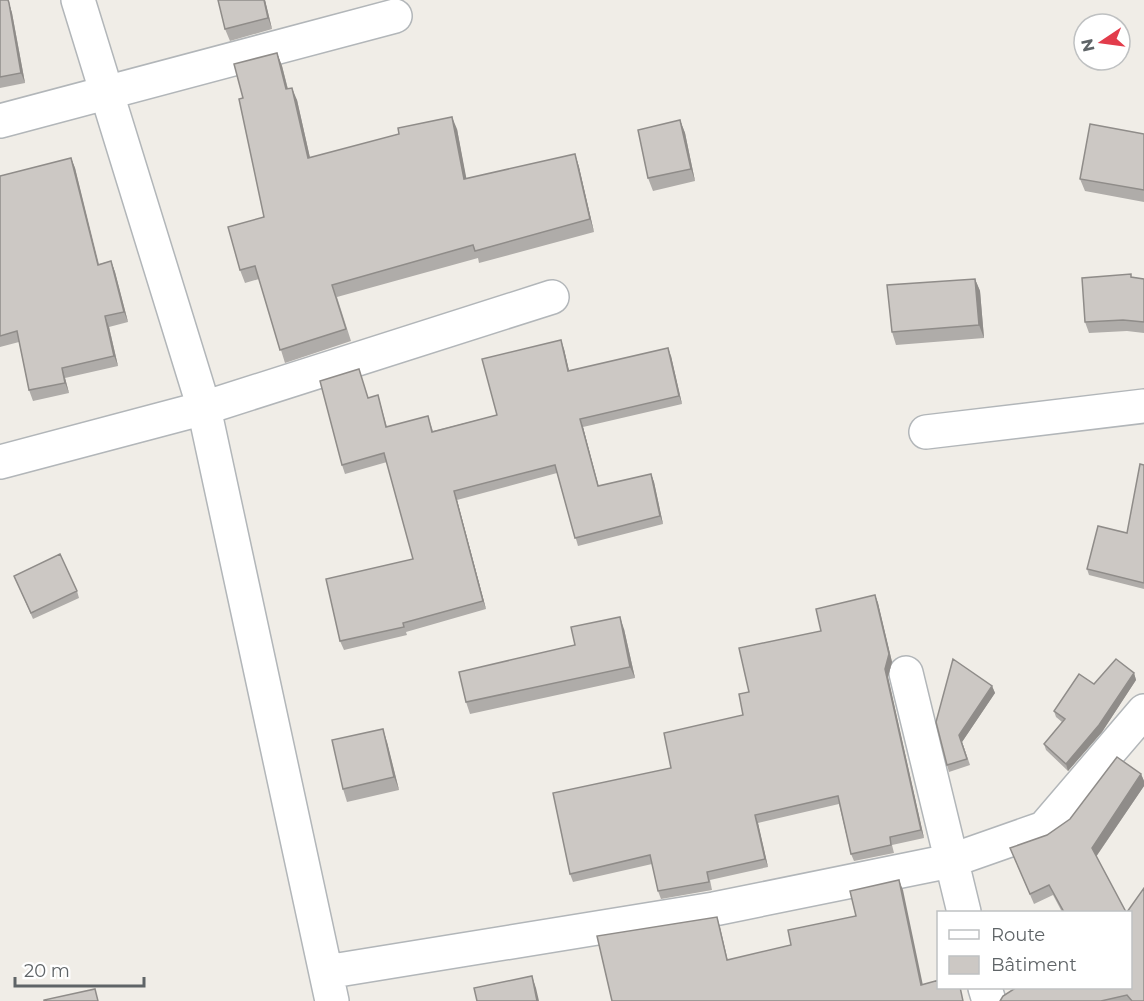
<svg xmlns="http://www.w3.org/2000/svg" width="1144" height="1001" viewBox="0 0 1144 1001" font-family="Montserrat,sans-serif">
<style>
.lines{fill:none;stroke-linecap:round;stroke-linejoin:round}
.minor-casing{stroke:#b2b6b9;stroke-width:36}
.minor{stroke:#fff;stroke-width:33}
.wall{fill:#afaca9}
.shaded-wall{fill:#8f8c89}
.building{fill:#ccc8c4;stroke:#8f8c89;stroke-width:1.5}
</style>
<rect width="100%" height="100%" fill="#f0ede7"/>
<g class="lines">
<defs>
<path id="minor" d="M 78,0 L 204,408 L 332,1001
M 0,121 L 395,16
M 926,432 L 1144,406
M 0,462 L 204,408 L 552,297
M 906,673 L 964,912
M 326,972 L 714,909 L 950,861 L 1044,828 L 1144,711
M 985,988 L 989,1001"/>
</defs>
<!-- minor casing -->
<use href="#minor" class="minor-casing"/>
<!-- minor -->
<use href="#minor" class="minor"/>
</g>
<!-- wall -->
<path class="wall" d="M 0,0 L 8,0 L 12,13 L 25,83 L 0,88 Z
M 265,0 L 272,29 L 230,41 L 225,29 Z
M 277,53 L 282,66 L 288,89 L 297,100 L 310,158 L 457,129 L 466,179 L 575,154 L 579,167 L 594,232 L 479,263 L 478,258 L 337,297 L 351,341 L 285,363 L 259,279 L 245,283 L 240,270 L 264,217 L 243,98 Z
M 680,120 L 685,133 L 695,181 L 653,191 L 648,178 Z
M 1144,134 L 1144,202 L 1085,191 L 1080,179 Z
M 71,158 L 75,168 L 99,264 L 111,261 L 115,272 L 128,322 L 109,327 L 118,366 L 65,378 L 69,393 L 33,401 L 29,390 L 19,342 L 0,347 L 0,176 Z
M 1132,277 L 1144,279 L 1144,333 L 1127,331 L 1089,333 L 1085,322 Z
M 975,279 L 980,291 L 984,338 L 896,345 L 892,332 Z
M 564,349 L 569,371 L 671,356 L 682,404 L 583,427 L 598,486 L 651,474 L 654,482 L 663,524 L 578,546 L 557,473 L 457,500 L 486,609 L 406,632 L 407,635 L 344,650 L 340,641 L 413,559 L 387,462 L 345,474 L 342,465 L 369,398 L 378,395 L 387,427 L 428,416 L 433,431 L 497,415 Z
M 1144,465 L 1144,589 L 1089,575 L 1087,569 L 1127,533 Z
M 14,576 L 77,591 L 79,598 L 33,619 Z
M 875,595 L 878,603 L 892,662 L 888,677 L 924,838 L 892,845 L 894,853 L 854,861 L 851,854 L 839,804 L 758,823 L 768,867 L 710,880 L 712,890 L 661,899 L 658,891 L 652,864 L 573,882 L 570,874 L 671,768 L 743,715 L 749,692 L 821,631 Z
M 624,629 L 635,678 L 470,714 L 466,702 L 575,645 Z
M 1134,673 L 1136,680 L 1102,732 L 1068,771 L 1046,750 L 1044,744 L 1062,722 L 1056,717 L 1054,711 L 1094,684 Z
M 992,686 L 995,693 L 962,742 L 970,765 L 949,772 L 947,765 Z
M 387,742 L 399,790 L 347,802 L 343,789 Z
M 1141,774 L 1144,781 L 1144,786 L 1096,857 L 1126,912 L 1062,912 L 1053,895 L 1034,904 L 1010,848 L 1047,835 Z
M 1131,987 L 1144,1001 L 1000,1001 Z"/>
<!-- shaded-wall -->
<path class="shaded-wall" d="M 264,0 L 265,0 L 272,29 L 268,18 Z
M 9,3 L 12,13 L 25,83 L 21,73 Z
M 277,53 L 282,66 L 291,102 L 286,89 Z
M 292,88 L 297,100 L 313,171 L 308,158 Z
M 452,117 L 457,129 L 469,192 L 464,179 Z
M 680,120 L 685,133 L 695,181 L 691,169 Z
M 575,154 L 579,167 L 594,232 L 590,219 Z
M 71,158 L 75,168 L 101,275 L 98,265 Z
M 111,261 L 115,272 L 128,322 L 124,312 Z
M 975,279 L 980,291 L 984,338 L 979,325 Z
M 105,316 L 109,327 L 118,366 L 114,356 Z
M 561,340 L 564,349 L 571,379 L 568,371 Z
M 668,348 L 671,356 L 682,404 L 679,396 Z
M 62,368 L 65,378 L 69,393 L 65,383 Z
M 580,419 L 583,427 L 601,495 L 598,486 Z
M 651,474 L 654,482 L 663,524 L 660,516 Z
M 454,491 L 457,500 L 486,609 L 483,601 Z
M 875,595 L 878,603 L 892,662 L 888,677 L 924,838 L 921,830 L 885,669 Z
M 620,617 L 624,629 L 635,678 L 630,667 Z
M 1134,673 L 1136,680 L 1102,732 L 1068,771 L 1066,764 Z
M 992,686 L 995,693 L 962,742 L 970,765 L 959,735 Z
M 383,729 L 387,742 L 399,790 L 394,777 Z
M 1141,774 L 1144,781 L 1144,786 L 1095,858 L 1092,848 Z
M 755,815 L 758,823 L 768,867 L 765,859 Z
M 899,880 L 903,890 L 925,995 L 921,985 Z
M 717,917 L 720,927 L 730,970 L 727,960 Z
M 532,976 L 536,988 L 539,1001 L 537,1001 Z"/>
<!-- building -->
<path class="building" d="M 0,0 L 8,0 L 9,3 L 21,73 L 0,77 Z
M 218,0 L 264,0 L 268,18 L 225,29 Z
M 277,53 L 286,89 L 292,88 L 308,158 L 399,134 L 398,128 L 452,117 L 464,179 L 575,154 L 590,219 L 475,251 L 473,245 L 332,285 L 346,329 L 280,350 L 255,266 L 240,270 L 228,227 L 264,217 L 239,99 L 243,98 L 234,64 Z
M 680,120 L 691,169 L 648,178 L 638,130 Z
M 1090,124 L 1144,134 L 1144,190 L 1080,179 Z
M 71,158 L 98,265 L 111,261 L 124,312 L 105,316 L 114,356 L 62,368 L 65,383 L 29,390 L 17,331 L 0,336 L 0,176 Z
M 1131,274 L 1131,277 L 1144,279 L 1144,322 L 1123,320 L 1085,322 L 1082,278 Z
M 975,279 L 979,325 L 892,332 L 887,285 Z
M 561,340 L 568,371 L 668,348 L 679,396 L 580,419 L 598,486 L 651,474 L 660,516 L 575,538 L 555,465 L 454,491 L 483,601 L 403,623 L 404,627 L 340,641 L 326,579 L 413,559 L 384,453 L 342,465 L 320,381 L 359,369 L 368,398 L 378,395 L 386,427 L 428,416 L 432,432 L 497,415 L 482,359 Z
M 1140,464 L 1144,465 L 1144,583 L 1087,569 L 1098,526 L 1127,533 Z
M 60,554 L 77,591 L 31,613 L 14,576 Z
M 875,595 L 889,654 L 885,669 L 921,830 L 890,837 L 891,845 L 851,854 L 838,796 L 755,815 L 765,859 L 707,872 L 709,882 L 658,891 L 650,855 L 570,874 L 553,793 L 671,768 L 664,733 L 743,715 L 739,694 L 749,692 L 739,648 L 821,631 L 816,609 Z
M 620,617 L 630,667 L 466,702 L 459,672 L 575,645 L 571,627 Z
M 953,659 L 992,686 L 959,735 L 967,759 L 947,765 L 936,722 Z
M 1116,659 L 1134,673 L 1099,725 L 1066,764 L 1044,744 L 1065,719 L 1054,711 L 1079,674 L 1094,684 Z
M 383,729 L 394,777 L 343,789 L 332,740 Z
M 1117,757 L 1141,774 L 1092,848 L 1126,912 L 1064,912 L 1049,885 L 1030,894 L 1010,848 L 1047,835 L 1070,819 Z
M 899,880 L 921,985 L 939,980 L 939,987 L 960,987 L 963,1001 L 612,1001 L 597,936 L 717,917 L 727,960 L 791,945 L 788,930 L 856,916 L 850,891 Z
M 1144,888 L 1144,1001 L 1132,1001 L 1127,995 L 1101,1001 L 1000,1001 L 1003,996 L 1017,987 L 1131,987 L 1131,912 L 1127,912 Z
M 532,976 L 537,1001 L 477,1001 L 474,988 Z
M 95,989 L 98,1001 L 44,1001 L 44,1000 Z"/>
<!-- legend -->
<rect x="937" y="911" width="195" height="78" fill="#ffffff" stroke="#bfc1c2" stroke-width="1.5"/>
<rect x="949" y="930" width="30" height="9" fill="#ffffff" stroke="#bfc1c2" stroke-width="1.5"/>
<text x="991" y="941" font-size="18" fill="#5f6467">Route</text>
<rect x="949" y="956" width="30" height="18" fill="#ccc8c4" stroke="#bfc1c2" stroke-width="1.5"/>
<text x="991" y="971" font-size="18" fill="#5f6467">Bâtiment</text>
<!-- north arrow -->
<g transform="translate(1102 42) rotate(257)"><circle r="28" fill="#ffffff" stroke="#bfc1c2" stroke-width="1.5"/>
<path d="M0-4.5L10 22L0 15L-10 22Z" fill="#e23c4b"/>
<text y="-9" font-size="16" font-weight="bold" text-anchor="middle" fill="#5f6467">N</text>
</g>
<!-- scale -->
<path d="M15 977v9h129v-9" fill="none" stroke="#5f6467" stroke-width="3"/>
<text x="24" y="977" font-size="18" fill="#5f6467" stroke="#ffffff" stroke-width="4.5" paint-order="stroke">20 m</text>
</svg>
